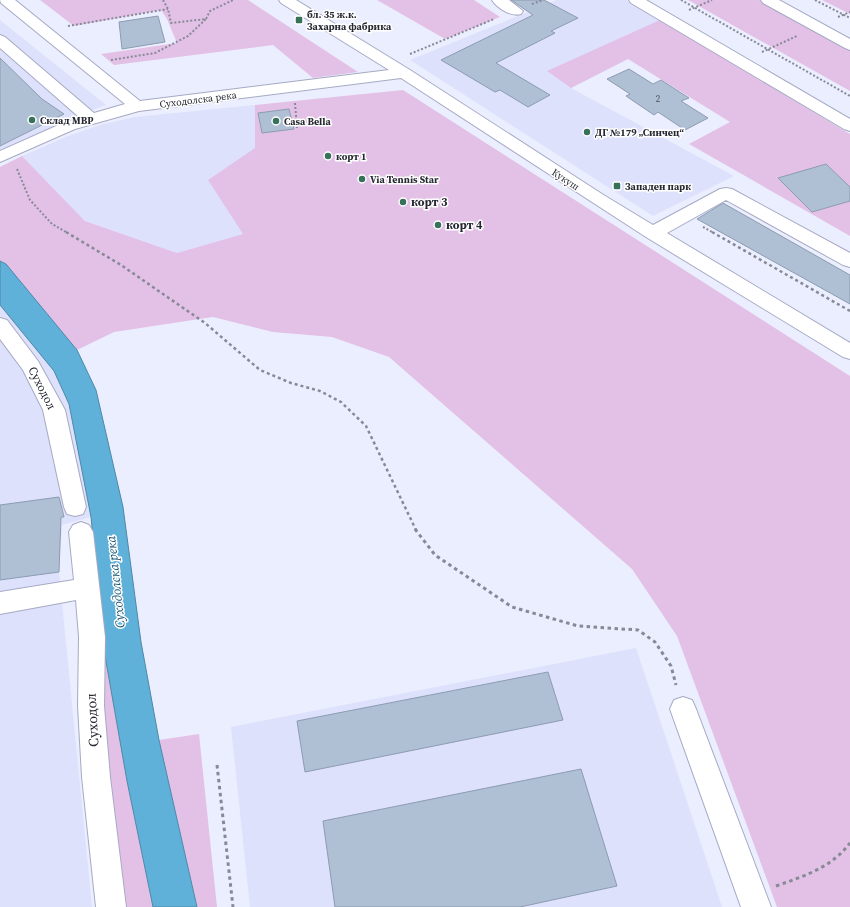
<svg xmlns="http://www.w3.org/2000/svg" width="850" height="907" viewBox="0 0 850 907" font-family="'Source Serif 4',serif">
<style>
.built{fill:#dde1fc}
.green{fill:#e3c1e7}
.water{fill:#5fb1da;stroke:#4e88a7}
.building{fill:#afbfd4;stroke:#8c9cb0}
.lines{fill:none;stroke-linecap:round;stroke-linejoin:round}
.minor-casing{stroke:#a6aac3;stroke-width:2}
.path-far2{stroke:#878a96;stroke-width:2;stroke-dasharray:2 2;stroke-linecap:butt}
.path-far1{stroke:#878a96;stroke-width:2.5;stroke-dasharray:3 3;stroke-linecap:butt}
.path{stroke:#878a96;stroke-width:3;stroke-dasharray:3.5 3.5;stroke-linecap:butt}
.minor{fill:#fff;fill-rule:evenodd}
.poi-dot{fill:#38715a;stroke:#fff;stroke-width:1.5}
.labels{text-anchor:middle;stroke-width:3;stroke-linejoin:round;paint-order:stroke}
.far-number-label{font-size:9px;fill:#484e5a}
.far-poi-label{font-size:10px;font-weight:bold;fill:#262831;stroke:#fff;text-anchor:start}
.far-street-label{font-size:10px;fill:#262831;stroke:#fff}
.poi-label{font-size:12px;font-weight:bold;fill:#262831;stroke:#fff;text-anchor:start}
.street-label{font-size:12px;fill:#262831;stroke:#fff}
.water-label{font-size:13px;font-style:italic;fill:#195875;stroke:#fff}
.near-street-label{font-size:14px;fill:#262831;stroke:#fff}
</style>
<rect width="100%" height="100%" fill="#ebeefe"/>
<!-- built -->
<path class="built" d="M 557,0 L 626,0 L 680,32 L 571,88 L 734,176 L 653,216 L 410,60 Z
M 0,20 L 106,105 L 84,113 L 0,152 Z
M 255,105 L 255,148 L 244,234 L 177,253 L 85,221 L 22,156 L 68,136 L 100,125 L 135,117 Z
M 0,305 L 54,371 L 69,404 L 91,517 L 62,525 L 59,572 L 92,907 L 0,907 Z
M 636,648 L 722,907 L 250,907 L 231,727 Z"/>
<!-- green -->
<path class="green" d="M 40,0 L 248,0 L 358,72 L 313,78 L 273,45 L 114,65 L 101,54 L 177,43 L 167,19 L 161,10 L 74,26 Z
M 377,0 L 474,0 L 500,17 L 445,39 Z
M 688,0 L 759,0 L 850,49 L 850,91 Z
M 823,0 L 850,0 L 850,14 L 822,0 Z
M 660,20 L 850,134 L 850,236 L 689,144 L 730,122 L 628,59 L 571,88 L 547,71 Z
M 403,90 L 850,376 L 850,907 L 777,907 L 677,636 L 632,569 L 389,357 L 332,337 L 273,332 L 213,317 L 114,332 L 77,350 L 6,265 L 0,261 L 0,167 L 22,156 L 85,221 L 177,253 L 243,234 L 208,180 L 255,148 L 255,105 Z
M 104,650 L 127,781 L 153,907 L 124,907 L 104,734 Z
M 199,734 L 217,907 L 197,907 L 159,740 Z"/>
<!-- water -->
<path class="water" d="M 0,261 L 6,264 L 77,350 L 96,390 L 123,507 L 141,642 L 159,740 L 197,907 L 153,907 L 127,781 L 104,650 L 91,517 L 69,404 L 54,371 L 0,305 Z"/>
<!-- building -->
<path class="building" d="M 511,0 L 544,0 L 578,18 L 551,31 L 555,33 L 496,63 L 550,95 L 528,107 L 500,90 L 495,92 L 441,60 L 533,15 Z
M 158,16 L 165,42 L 122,49 L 119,22 Z
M 0,58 L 42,99 L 64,114 L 0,146 Z
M 629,69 L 653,84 L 661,80 L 689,98 L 681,101 L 708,118 L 685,130 L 658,112 L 654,115 L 626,96 L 630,94 L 607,79 Z
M 289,109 L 294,129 L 262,133 L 258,113 Z
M 826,164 L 850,187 L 850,201 L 812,212 L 778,178 Z
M 723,203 L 850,275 L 850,304 L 697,219 Z
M 59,497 L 64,517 L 61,517 L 59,572 L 0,580 L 0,505 Z
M 548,672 L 563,720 L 305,772 L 297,721 Z
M 581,769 L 617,886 L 520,907 L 335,907 L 323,821 Z"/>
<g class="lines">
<defs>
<path id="minor" d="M 0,0 L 15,0 L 140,101 L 389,70 L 281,3 L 279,0 L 296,0 L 410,70 L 602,194 L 653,225 L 720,189 L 726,188 L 732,189 L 850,253 L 850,267 L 843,265 L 726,200 L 667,233 L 850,343 L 850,359 L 843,357 L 646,237 L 401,78 L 139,111 L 75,129 L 0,162 L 0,151 L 63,123 L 80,118 L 0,48 L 0,35 L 5,37 L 94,113 L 125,104 L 1,3 Z
M 492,0 L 509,0 L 523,11 L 521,14 C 511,17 497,8 492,0 Z
M 629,0 L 646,0 L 850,119 L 850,131 L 844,129 L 631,3 Z
M 761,0 L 779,0 L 850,39 L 850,50 L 845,48 L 763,3 Z
M 0,318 L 7,320 L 38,361 L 65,410 L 86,507 L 83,514 L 75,516 L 67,514 L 64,507 L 43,410 L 23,370 L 0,339 Z
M 81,522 L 89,525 L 93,532 L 105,637 L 104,706 L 110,777 L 126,907 L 96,907 L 82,777 L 78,706 L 79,637 L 76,600 L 0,614 L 0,592 L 74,580 L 69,532 L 73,525 Z
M 683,697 L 692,700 L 696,709 L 771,907 L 741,907 L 670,709 L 674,700 Z"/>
</defs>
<!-- minor casing -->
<use href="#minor" class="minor-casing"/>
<!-- path-far2 -->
<path class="path-far2" d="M 163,0 L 168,9 L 171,23 L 206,19 L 210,11 L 233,0
M 681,0 L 850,96
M 815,0 L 850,18
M 532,4 L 543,0
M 689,10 L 712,0
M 838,17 L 850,12
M 68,26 L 168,9
M 762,52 L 797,36
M 410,54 L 494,19
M 111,60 L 155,53 L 188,36 L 206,19
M 295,103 L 297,128
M 17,169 L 30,200 L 52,224 L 68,233
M 703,227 L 714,233"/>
<!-- path-far1 -->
<path class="path-far1" d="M 66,232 L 121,265 L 205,323 L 260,370 L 291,383 L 320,391 L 341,402 L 366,426 L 416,530
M 712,232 L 850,311"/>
<!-- path -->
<path class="path" d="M 415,529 L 435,555 L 512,607 L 578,626 L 638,630 L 655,642 L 671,666 L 676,685
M 217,765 L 233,907
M 776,886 C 804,876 831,868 850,843"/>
<!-- minor -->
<use href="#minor" class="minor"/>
</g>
<!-- markers -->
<g class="poi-dot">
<rect x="295" y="16" width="8" height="8" rx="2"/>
<circle cx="32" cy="120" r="4"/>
<circle cx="276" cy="121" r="4"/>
<circle cx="587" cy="132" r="4"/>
<circle cx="328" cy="156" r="4"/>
<circle cx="362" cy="179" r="4"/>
<rect x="613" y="182" width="8" height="8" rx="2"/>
<circle cx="403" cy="202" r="4"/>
<circle cx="438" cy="225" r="4"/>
</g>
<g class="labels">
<!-- far-number labels -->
<g class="far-number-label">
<text x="658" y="102">2</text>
</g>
<!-- far-poi labels -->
<g class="far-poi-label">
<text x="307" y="18">бл. 35 ж.к.<tspan x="307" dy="12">Захарна фабрика</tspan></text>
<text x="40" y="124">Склад МВР</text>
<text x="284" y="125">Casa Bella</text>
<text x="595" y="136">ДГ №179 „Синчец“</text>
<text x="336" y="160">корт 1</text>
<text x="370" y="183">Via Tennis Star</text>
<text x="625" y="190">Западен парк</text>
</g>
<!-- far-street labels -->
<g class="far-street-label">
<text transform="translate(198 99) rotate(-7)" y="4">Суходолска река</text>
<text transform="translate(566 179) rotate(33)" y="4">Кукуш</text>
</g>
<!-- poi labels -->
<g class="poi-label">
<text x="411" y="206">корт 3</text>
<text x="446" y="229">корт 4</text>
</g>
<!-- street labels -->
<g class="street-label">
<text transform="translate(42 388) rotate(63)" y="4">Суходол</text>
</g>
<!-- water labels -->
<g class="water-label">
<text transform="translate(115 582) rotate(-96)" y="5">Суходолска река</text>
</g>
<!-- near-street labels -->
<g class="near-street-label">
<text transform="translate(92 720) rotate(-93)" y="5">Суходол</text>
</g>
</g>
</svg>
